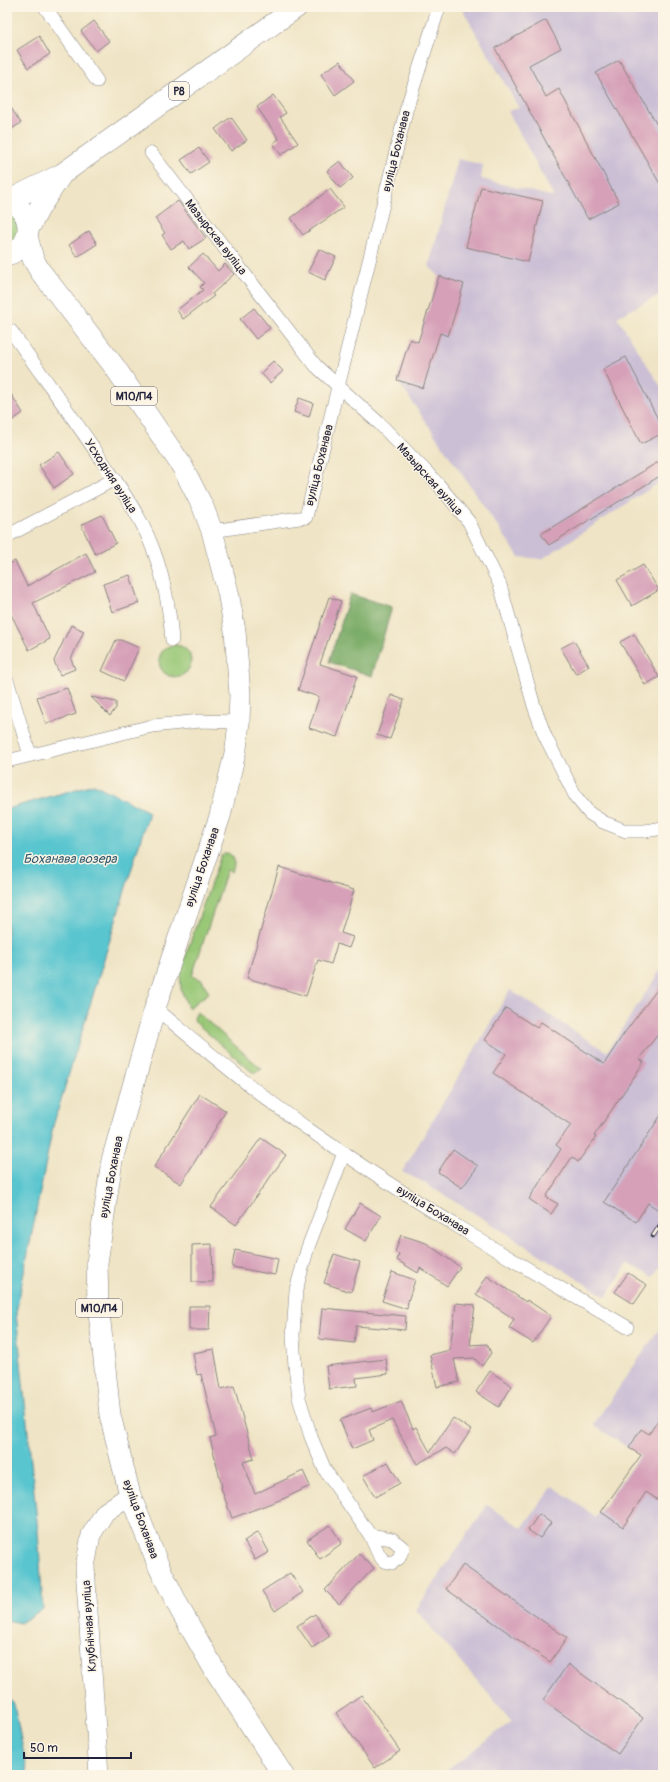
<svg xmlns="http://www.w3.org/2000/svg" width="670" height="1782" viewBox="0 0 670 1782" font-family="Pangolin,sans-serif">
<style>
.industrial{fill:#cbbfd5}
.green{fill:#98c776;stroke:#5d7458}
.forest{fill:#7aac67;stroke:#4e6751}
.water{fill:#58c5cf;stroke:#3d7485}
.building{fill:#d6a0b8}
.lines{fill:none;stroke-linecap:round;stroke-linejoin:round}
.street-casing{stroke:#888380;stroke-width:14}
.secondary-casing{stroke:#888380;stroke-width:20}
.primary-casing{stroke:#888380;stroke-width:22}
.street{stroke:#fff;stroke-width:13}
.secondary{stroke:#fff;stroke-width:19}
.primary{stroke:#fff;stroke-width:21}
.rail-casing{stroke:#22223b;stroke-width:4.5}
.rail{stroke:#fcf5e5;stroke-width:3;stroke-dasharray:9;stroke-linecap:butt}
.labels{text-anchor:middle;stroke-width:3;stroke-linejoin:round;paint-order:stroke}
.shield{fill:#fcf5e5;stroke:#63616e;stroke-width:1}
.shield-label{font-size:11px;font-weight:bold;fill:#22223b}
.street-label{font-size:12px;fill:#22223b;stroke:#fcf5e5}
.water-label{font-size:13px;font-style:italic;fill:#355b6f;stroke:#fcf5e5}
</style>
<rect width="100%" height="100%" fill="#fcf5e5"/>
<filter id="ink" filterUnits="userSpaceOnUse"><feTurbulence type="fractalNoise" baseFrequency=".025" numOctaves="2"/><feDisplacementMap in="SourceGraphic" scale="8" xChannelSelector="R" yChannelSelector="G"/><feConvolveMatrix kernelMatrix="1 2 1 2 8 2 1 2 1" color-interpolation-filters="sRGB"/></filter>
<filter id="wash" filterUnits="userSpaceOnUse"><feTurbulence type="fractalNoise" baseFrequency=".012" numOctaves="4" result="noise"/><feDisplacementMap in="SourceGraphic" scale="16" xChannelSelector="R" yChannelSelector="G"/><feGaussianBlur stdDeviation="0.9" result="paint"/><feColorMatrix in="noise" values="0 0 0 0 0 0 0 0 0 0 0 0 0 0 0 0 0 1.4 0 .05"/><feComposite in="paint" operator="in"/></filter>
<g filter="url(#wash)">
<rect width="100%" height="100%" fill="#efe4c5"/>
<!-- industrial -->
<path class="industrial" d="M 461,7 L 663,7 L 663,293 L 617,317 L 663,390 L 663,480 L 542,559 L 519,557 L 397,380 L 410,339 L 423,343 L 422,328 L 439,276 L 429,266 L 458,159 L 483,165 L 481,179 L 554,197 L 508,111 L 519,108 Z
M 663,966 L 663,1262 L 653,1277 L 628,1264 L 606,1297 L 492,1224 L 421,1181 L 402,1172 L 510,990 L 607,1052 Z
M 663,1324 L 663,1775 L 441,1775 L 512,1721 L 416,1610 L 487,1505 L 522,1528 L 553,1486 L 596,1517 L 640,1455 L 593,1425 Z"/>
<!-- green -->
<path class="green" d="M 7,207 L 12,209 L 22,232 L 7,247 Z
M159 661a16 16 0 1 1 32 0a16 16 0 1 1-32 0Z
M 227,853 C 236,856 235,863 232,872 L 227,870 L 192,976 L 202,980 L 209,993 L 188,1008 L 181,989 L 180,971 L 221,855 Z
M 197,1012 L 262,1069 L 256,1072 L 252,1072 L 195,1022 L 194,1018 Z"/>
<!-- forest -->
<path class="forest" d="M 350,594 L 392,607 L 372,676 L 329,662 Z"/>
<!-- water -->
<path class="water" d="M 94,784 L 149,812 L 53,1126 L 16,1313 L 38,1531 L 43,1609 L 20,1623 L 7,1620 L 7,809 Z
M 7,1697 L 14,1704 L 28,1775 L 7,1775 Z"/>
<g id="blocks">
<!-- building -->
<path class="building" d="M 546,20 L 561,48 L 529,65 L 546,97 L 559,89 L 619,203 L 588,219 L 495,48 Z
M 94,21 L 109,41 L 96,51 L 81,31 Z
M 39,36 L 50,54 L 28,68 L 17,50 Z
M 619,60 L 663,135 L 663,189 L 596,73 Z
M 340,61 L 354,81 L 335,95 L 321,74 Z
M 273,95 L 286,113 L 280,117 L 298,143 L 281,155 L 273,143 L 279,139 L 257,107 Z
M 7,102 L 21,123 L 7,132 Z
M 231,117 L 247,140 L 231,151 L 215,129 Z
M 199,148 L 209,162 L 191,174 L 181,160 Z
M 340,161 L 353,178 L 340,188 L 327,171 Z
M 481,187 L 543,201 L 528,262 L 466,247 Z
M 330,189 L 344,207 L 303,235 L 291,218 Z
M 178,201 L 206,238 L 189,249 L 184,241 L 171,249 L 162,235 L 165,233 L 155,218 Z
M 89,231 L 97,244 L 77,257 L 69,245 Z
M 319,249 L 336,257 L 325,280 L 308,272 Z
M 203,254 L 218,271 L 225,264 L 234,274 L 212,294 L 214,296 L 183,319 L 177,310 L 203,290 L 200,287 L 204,283 L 189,267 Z
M 439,276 L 464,284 L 448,336 L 440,333 L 423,388 L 397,380 L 410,339 L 418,342 Z
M 254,308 L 270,328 L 256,339 L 240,319 Z
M 626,357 L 663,429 L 663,433 L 641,444 L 603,369 Z
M 273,361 L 283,371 L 270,383 L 261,373 Z
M 7,388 L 23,413 L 7,424 Z
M 299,398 L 313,403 L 309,417 L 294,412 Z
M 59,452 L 74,474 L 54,488 L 39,465 Z
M 663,459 L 663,474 L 549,545 L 541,534 Z
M 102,515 L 116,543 L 95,554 L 81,525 Z
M 86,553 L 95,572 L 33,603 L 50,639 L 29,650 L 7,606 L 7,565 L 15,561 L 27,586 Z
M 643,565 L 659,590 L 632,606 L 617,580 Z
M 130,575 L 139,603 L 112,612 L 103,584 Z
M 329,597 L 341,601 L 320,664 L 357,676 L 337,737 L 309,728 L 319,697 L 298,690 Z
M 71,625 L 84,631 L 71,659 L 75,669 L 60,675 L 54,661 Z
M 634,634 L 659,677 L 645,685 L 620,642 Z
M 116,640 L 121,640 L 139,648 L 124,681 L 102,671 Z
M 574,641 L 589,666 L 576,674 L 561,648 Z
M 67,688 L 76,714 L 46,724 L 37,697 Z
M 391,695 L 404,700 L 390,739 L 377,735 Z
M 91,697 L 116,702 L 116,708 L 110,716 Z
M 279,867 L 354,890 L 341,933 L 353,937 L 349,948 L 337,944 L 331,964 L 318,960 L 306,996 L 247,978 Z
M 663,982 L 663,1028 L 639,1059 L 644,1062 L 594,1136 L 596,1137 L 578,1162 L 572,1157 L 546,1197 L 558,1204 L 551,1214 L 529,1199 L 561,1149 L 556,1145 L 571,1125 L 493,1073 L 506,1054 L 485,1040 L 506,1008 L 537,1028 L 541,1022 L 604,1064 L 625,1032 Z
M 200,1094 L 226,1111 L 181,1184 L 154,1167 Z
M 663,1112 L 663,1213 L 648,1203 L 636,1222 L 604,1202 Z
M 261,1138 L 286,1155 L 236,1225 L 211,1207 Z
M 453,1149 L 478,1166 L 462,1188 L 438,1172 Z
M 360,1203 L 381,1216 L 366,1241 L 345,1229 Z
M 401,1235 L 426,1243 L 460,1267 L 447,1286 L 420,1268 L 418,1273 L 397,1260 L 399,1254 L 395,1252 Z
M 212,1244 L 213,1282 L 192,1282 L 192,1245 Z
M 235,1250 L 278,1259 L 275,1275 L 232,1267 Z
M 334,1254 L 360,1262 L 351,1292 L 324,1283 Z
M 392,1272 L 415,1280 L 408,1301 L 407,1309 L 382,1301 Z
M 628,1273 L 647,1285 L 634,1304 L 615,1292 Z
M 487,1276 L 526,1302 L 527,1300 L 551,1316 L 533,1343 L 509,1328 L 514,1319 L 476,1294 Z
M 456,1303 L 475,1305 L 470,1345 L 487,1344 L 491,1353 L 482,1366 L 474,1358 L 454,1359 L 459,1382 L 437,1387 L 430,1355 L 450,1350 Z
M 189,1306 L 210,1306 L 209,1330 L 189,1330 Z
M 322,1308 L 406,1316 L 405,1330 L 356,1326 L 354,1343 L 319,1339 Z
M 214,1349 L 221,1389 L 234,1386 L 254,1459 L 243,1462 L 255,1494 L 303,1471 L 310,1486 L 285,1498 L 232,1518 L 221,1488 L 222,1487 L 210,1438 L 216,1436 L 201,1374 L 197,1375 L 193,1353 Z
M 386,1359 L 388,1374 L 356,1378 L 357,1386 L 329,1389 L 326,1366 Z
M 490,1371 L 512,1386 L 499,1407 L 476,1392 Z
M 401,1401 L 413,1429 L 416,1427 L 430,1452 L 453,1418 L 471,1430 L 455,1454 L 446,1448 L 417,1464 L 392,1420 L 369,1430 L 373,1440 L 352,1449 L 340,1420 L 371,1408 L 373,1412 Z
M 663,1413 L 663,1503 L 646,1492 L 623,1527 L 601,1512 L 641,1455 L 629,1448 L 641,1429 L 649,1434 Z
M 388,1462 L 400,1483 L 375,1497 L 363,1476 Z
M 539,1514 L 551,1523 L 540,1538 L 528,1530 Z
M 330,1525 L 342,1543 L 320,1559 L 307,1540 Z
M 258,1532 L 269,1552 L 255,1560 L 244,1541 Z
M 359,1554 L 374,1568 L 339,1604 L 325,1590 Z
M 463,1565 L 567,1638 L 550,1662 L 446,1589 Z
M 290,1573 L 303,1592 L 275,1611 L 262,1591 Z
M 315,1614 L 330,1636 L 312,1648 L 297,1626 Z
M 568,1664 L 643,1718 L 618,1754 L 543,1700 Z
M 361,1695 L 400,1751 L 375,1768 L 336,1713 Z"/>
</g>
</g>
<g filter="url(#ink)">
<use href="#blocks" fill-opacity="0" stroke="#888380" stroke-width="1"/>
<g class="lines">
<defs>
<path id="street" d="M 45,7 L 97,81
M 151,153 L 316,366 L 380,424 L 438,484 L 469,522 L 500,585 L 534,706 L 545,736 L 576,797 L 589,813 L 603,822 L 626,831 L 645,831 L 663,828
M 11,331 C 41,374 72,416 101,459 C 115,480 130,501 142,524 C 160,559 169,600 172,640
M 212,531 L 306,517 L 407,107 L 439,7
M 7,536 L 115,479
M 7,680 L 30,755
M 7,761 L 152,726 L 200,721 L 239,722
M 155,1008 C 206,1050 257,1094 311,1131 C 413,1202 520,1265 627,1327
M 344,1153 L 308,1247 L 296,1290 L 293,1335 L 295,1366 L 299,1398 L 311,1437 L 325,1470 L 370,1535 L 379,1555 L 384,1561 L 392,1563 L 399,1558 L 403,1548 L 392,1539 L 370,1535"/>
<path id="secondary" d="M 99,1775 L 85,1567 L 91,1535 L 105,1512 L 130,1495"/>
<path id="primary" d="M 7,200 C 34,209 36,247 7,255
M 8,201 L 62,174 L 297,7
M 29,228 L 40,207 L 60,177
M 27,236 L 33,259 L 40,271 L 114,366 L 182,466 L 203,507 L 212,531 L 228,592 L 235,631 L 240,695 L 239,722 L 236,749 L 220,816 L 155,1008 L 112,1160 L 97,1263 L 98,1303 L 110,1415 L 130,1495 L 159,1567 L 181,1611 L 213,1667 L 283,1775"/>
</defs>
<!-- street casing -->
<use href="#street" class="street-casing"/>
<!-- secondary casing -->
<use href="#secondary" class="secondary-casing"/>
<!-- primary casing -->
<use href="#primary" class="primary-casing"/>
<!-- street -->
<use href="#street" class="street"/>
<!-- secondary -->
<use href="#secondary" class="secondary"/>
<!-- primary -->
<use href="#primary" class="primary"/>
<defs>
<path id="rail" d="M 653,1236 L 663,1221"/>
</defs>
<!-- rail casing -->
<use href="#rail" class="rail-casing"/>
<!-- rail -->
<use href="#rail" class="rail"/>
</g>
</g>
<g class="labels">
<!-- shield labels -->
<g class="shield">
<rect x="169" y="82" width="20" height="18" rx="3"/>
<rect x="111" y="387" width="46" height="18" rx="3"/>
<rect x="76" y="1299" width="46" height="18" rx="3"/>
</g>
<g class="shield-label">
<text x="179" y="95">Р8</text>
<text x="134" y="400">М10/П4</text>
<text x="99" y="1312">М10/П4</text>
</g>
<!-- street labels -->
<g class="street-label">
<text transform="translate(396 151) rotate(-76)" y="4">вуліца Боханава</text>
<text transform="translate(216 237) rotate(52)" y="4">Мазырская вуліца</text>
<text transform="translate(319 465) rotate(-76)" y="4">вуліца Боханава</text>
<text transform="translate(111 476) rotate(57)" y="4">Усходняя вуліца</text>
<text transform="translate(430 479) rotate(48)" y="4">Мазырская вуліца</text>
<text transform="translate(202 867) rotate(-71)" y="4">вуліца Боханава</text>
<text transform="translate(111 1177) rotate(-79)" y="4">вуліца Боханава</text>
<text transform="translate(433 1210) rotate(32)" y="4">вуліца Боханава</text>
<text transform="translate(141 1519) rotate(70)" y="4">вуліца Боханава</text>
<text transform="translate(89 1626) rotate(-94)" y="4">Клубнічная вуліца</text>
</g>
<!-- water labels -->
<g class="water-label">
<text x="70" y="863">Боханава возера</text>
</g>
</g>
<!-- margin -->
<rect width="670" height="1782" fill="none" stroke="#fcf5e5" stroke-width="24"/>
<!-- scale -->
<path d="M24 1752v6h107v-6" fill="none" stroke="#22223b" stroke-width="2"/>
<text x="30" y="1752" font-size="12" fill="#22223b" stroke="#fcf5e5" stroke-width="3" paint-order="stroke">50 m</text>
</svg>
